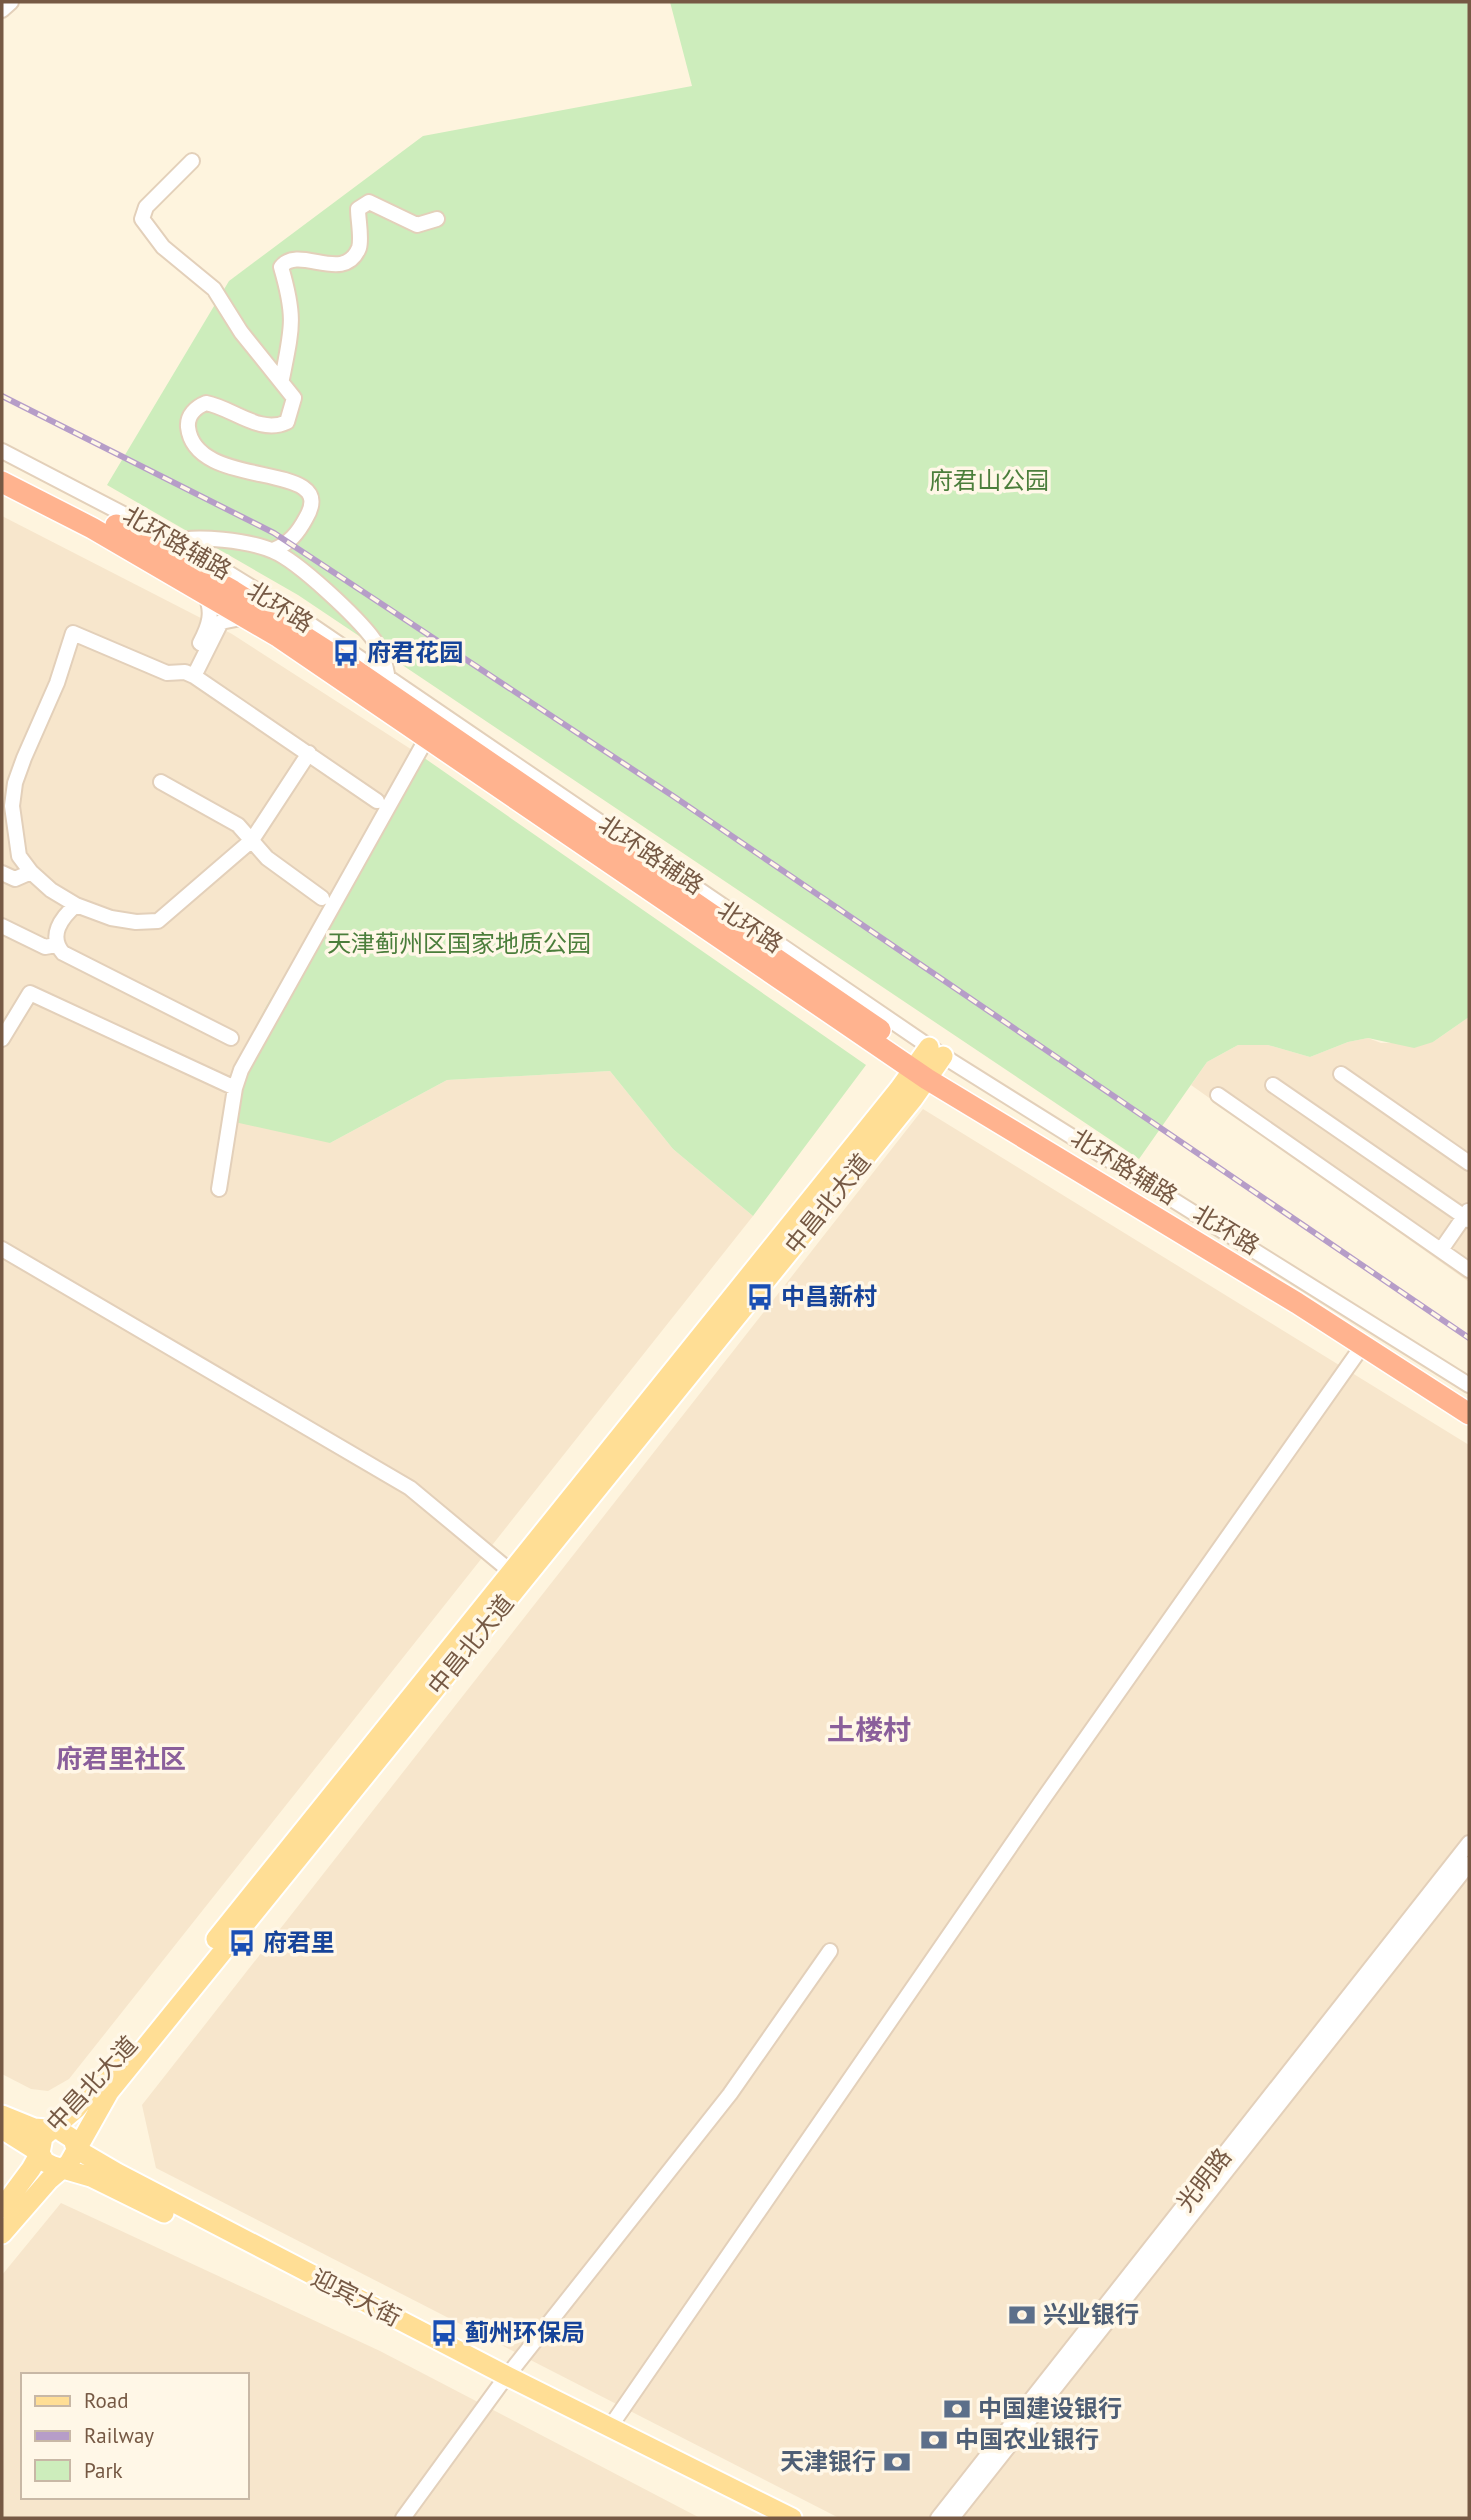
<svg xmlns="http://www.w3.org/2000/svg" width="1471" height="2520" viewBox="0 0 1471 2520" font-family="'PT Sans','Noto Sans SC',sans-serif">
<style>
.residential{fill:#f7e6cc;fill-rule:evenodd}
.green{fill:#cdedbc}
.lines{fill:none;stroke-linecap:round;stroke-linejoin:round}
.minor-casing{stroke:#e3d0ba;stroke-width:18}
.major-casing{stroke:#fff;stroke-width:23}
.highway-casing{stroke:#fff;stroke-width:24}
.minor{stroke:#fff;stroke-width:14}
.major{stroke:#ffde95;stroke-width:19}
.highway{stroke:#ffb38f;stroke-width:21}
.rail-casing{stroke:#b69dc8;stroke-width:6}
.rail{stroke:#fff7e7;stroke-width:3.5;stroke-dasharray:10;stroke-linecap:butt}
.labels{text-anchor:middle;stroke-width:7;stroke-linejoin:round;paint-order:stroke}
.park-label{font-size:24px;fill:#4b7e3b;stroke:#fff7e7}
.street-label{font-size:24px;fill:#765944;stroke:#fff7e7}
.transit-label{font-size:24px;font-weight:bold;fill:#164399;stroke:#fff7e7;text-anchor:start}
.service-label{font-size:24px;font-weight:bold;fill:#4e5e75;stroke:#fff7e7;text-anchor:start}
.neighbourhood-label{font-size:26px;font-weight:bold;fill:#8a5f9b;stroke:#fff7e7}
.quarter-label{font-size:28px;font-weight:bold;fill:#8a5f9b;stroke:#fff7e7}
</style>
<rect width="100%" height="100%" fill="#fef4de"/>
<!-- residential -->
<path class="residential" d="M 2,516 L 232,634 L 420,755 L 323,909 L 267,1005 L 330,1143 L 447,1080 L 610,1071 L 673,1149 L 753,1216 L 69,2079 L 48,2091 L 31,2089 L 2,2074 Z
M 1469,1017 L 1469,1282 L 1191,1085 L 1207,1062 L 1238,1045 L 1268,1045 L 1310,1057 L 1348,1042 L 1368,1038 L 1381,1043 L 1433,1042 Z
M 923,1109 L 1469,1445 L 1469,2518 L 839,2518 L 156,2168 L 142,2105 Z
M 61,2203 L 380,2351 L 700,2518 L 2,2518 L 2,2275 ZM 23,2375 L 247,2375 L 247,2497 L 23,2497 Z"/>
<!-- green -->
<path class="green" d="M 670,2 L 1469,2 L 1469,1017 L 1433,1042 L 1414,1048 L 1368,1038 L 1348,1042 L 1310,1057 L 1268,1045 L 1238,1045 L 1207,1062 L 1139,1159 L 298,595 L 107,485 L 229,281 L 423,136 L 692,86 Z
M 420,755 L 866,1065 L 753,1216 L 673,1149 L 610,1071 L 447,1080 L 330,1143 L 221,1119 L 239,1058 L 267,1005 L 323,909 Z"/>
<g class="lines">
<defs>
<path id="minor" d="M 2,10 L 11,2
M 192,161 L 146,207 L 142,219 L 163,247 L 214,289 L 241,332 L 294,398 L 287,422 C 260,435 233,408 206,403 C 196,407 187,415 188,427 C 195,493 341,458 306,518 C 298,533 289,544 273,550
M 282,379 C 292,328 296,318 281,267 C 299,244 344,285 359,248 C 362,238 358,220 358,209 L 369,202 L 417,225 L 437,219
M 2,451 L 181,544 L 295,614 L 943,1056 L 1469,1385
M 173,542 C 195,534 251,541 273,551 C 298,561 358,618 374,640 C 383,652 386,666 388,680
M 200,643 C 209,626 214,612 205,594
M 194,676 L 221,622 L 246,617
M 309,753 L 252,840 L 158,921 L 136,922 L 111,918 L 76,905 L 51,890 L 31,872 L 19,856 L 12,806 L 15,783 L 24,758 L 57,683 L 73,633 L 167,673 L 185,672 L 194,676 L 377,801
M 161,782 L 238,825 L 267,858 L 322,898
M 2,873 L 15,879 L 31,872
M 76,905 C 61,918 48,936 63,953 L 231,1038
M 2,926 L 45,947 L 56,945
M 2,1039 L 30,993 L 235,1088
M 1341,1074 L 1469,1163
M 1273,1085 L 1469,1220
M 1218,1095 L 1469,1270
M 219,1189 L 235,1088 L 241,1070 L 424,743
M 2,1249 L 410,1488 L 516,1576
M 1441,1250 L 1468,1211
M 610,2427 L 1041,1802 L 1363,1345
M 403,2518 L 500,2385 L 730,2094 L 830,1951
M 938,2518 L 1469,1843
M 952,2518 L 1469,1864"/>
<path id="major" d="M 216,1939 L 899,1089 L 929,1047
M 2,2115 L 34,2128 L 59,2130 L 73,2139 L 76,2149 L 117,2173 L 507,2376 L 792,2518
M 2,2129 L 40,2153 L 45,2162 L 53,2166 L 91,2177 L 164,2213
M 2,2208 L 31,2169 L 40,2153 L 43,2137 L 76,2109 L 113,2066
M 2,2234 L 49,2180 L 69,2163 L 109,2092 L 913,1099 L 943,1056"/>
<path id="highway" d="M 2,482 L 92,528 L 279,637 L 927,1079 L 1297,1303 L 1469,1414
M 116,525 L 233,591 L 327,651 L 880,1030"/>
</defs>
<!-- minor casing -->
<use href="#minor" class="minor-casing"/>
<!-- major casing -->
<use href="#major" class="major-casing"/>
<!-- highway casing -->
<use href="#highway" class="highway-casing"/>
<!-- minor -->
<use href="#minor" class="minor"/>
<!-- major -->
<use href="#major" class="major"/>
<!-- highway -->
<use href="#highway" class="highway"/>
<defs>
<path id="rail" d="M 2,396 L 274,533 L 673,796 L 1469,1338"/>
</defs>
<!-- rail casing -->
<use href="#rail" class="rail-casing"/>
<!-- rail -->
<use href="#rail" class="rail"/>
</g>
<!-- icons -->
<defs>
<symbol id="bus-bare" viewBox="-9 -9 18 18"><path d="M-5-6H5V4H4V6H2V4H-2V6H-4V4H-5ZM-3.5-4V0h7V-4ZM-3.5 1.2v1.5H-2V1.2ZM2 1.2v1.5H3.5V1.2Z" fill="#1a4fb4" stroke="#fff7e7" stroke-width="2.5" paint-order="stroke"/></symbol>
<symbol id="bank-bare" viewBox="-9 -9 18 18"><path d="M-6-4H6V4H-6ZM0-2.3a2.3 2.3 0 1 0 0 4.6a2.3 2.3 0 1 0 0-4.6Z" fill="#5c6f8a" stroke="#fff7e7" stroke-width="2.5" paint-order="stroke"/></symbol>
</defs>
<g fill-rule="evenodd">
<use href="#bus-bare" x="327" y="634" width="38" height="38"/>
<use href="#bus-bare" x="741" y="1278" width="38" height="38"/>
<use href="#bus-bare" x="223" y="1924" width="38" height="38"/>
<use href="#bank-bare" x="1003" y="2296" width="38" height="38"/>
<use href="#bus-bare" x="425" y="2314" width="38" height="38"/>
<use href="#bank-bare" x="938" y="2390" width="38" height="38"/>
<use href="#bank-bare" x="915" y="2421" width="38" height="38"/>
<use href="#bank-bare" x="878" y="2443" width="38" height="38"/>
</g>
<g class="labels">
<!-- park labels -->
<g class="park-label">
<text x="989" y="489">府君山公园</text>
<text x="459" y="952">天津蓟州区国家地质公园</text>
</g>
<!-- street labels -->
<g class="street-label">
<text transform="translate(177 543) rotate(30)" y="8">北环路辅路</text>
<text transform="translate(280 607) rotate(32)" y="8">北环路</text>
<text transform="translate(651 855) rotate(34)" y="8">北环路辅路</text>
<text transform="translate(750 927) rotate(34)" y="8">北环路</text>
<text transform="translate(1124 1167) rotate(32)" y="8">北环路辅路</text>
<text transform="translate(828 1204) rotate(-51)" y="8">中昌北大道</text>
<text transform="translate(1226 1230) rotate(31)" y="8">北环路</text>
<text transform="translate(471 1645) rotate(-51)" y="8">中昌北大道</text>
<text transform="translate(92 2084) rotate(-47)" y="8">中昌北大道</text>
<text transform="translate(1204 2180) rotate(-52)" y="8">光明路</text>
<text transform="translate(356 2298) rotate(27)" y="8">迎宾大街</text>
</g>
<!-- transit labels -->
<g class="transit-label">
<text x="367" y="661">府君花园</text>
<text x="781" y="1305">中昌新村</text>
<text x="263" y="1951">府君里</text>
<text x="465" y="2341">蓟州环保局</text>
</g>
<!-- service labels -->
<g class="service-label">
<text x="1043" y="2323">兴业银行</text>
<text x="978" y="2417">中国建设银行</text>
<text x="955" y="2448">中国农业银行</text>
<text x="876" y="2470" text-anchor="end">天津银行</text>
</g>
<!-- neighbourhood labels -->
<g class="neighbourhood-label">
<text x="121" y="1768">府君里社区</text>
</g>
<!-- quarter labels -->
<g class="quarter-label">
<text x="869" y="1740">土楼村</text>
</g>
</g>
<!-- border -->
<rect width="1471" height="2520" fill="none" stroke="#765944" stroke-width="7"/>
<!-- legend -->
<rect x="21" y="2373" width="228" height="126" fill="#fff7e7" stroke="#c8b8a6" stroke-width="2"/>
<rect x="35" y="2396" width="35" height="10" fill="#ffde95" stroke="#c8b8a6" stroke-width="2"/>
<text x="84" y="2408" font-size="21" fill="#765944">Road</text>
<rect x="35" y="2431" width="35" height="10" fill="#b69dc8" stroke="#c8b8a6" stroke-width="2"/>
<text x="84" y="2443" font-size="21" fill="#765944">Railway</text>
<rect x="35" y="2460" width="35" height="21" fill="#cdedbc" stroke="#c8b8a6" stroke-width="2"/>
<text x="84" y="2478" font-size="21" fill="#765944">Park</text>
</svg>
